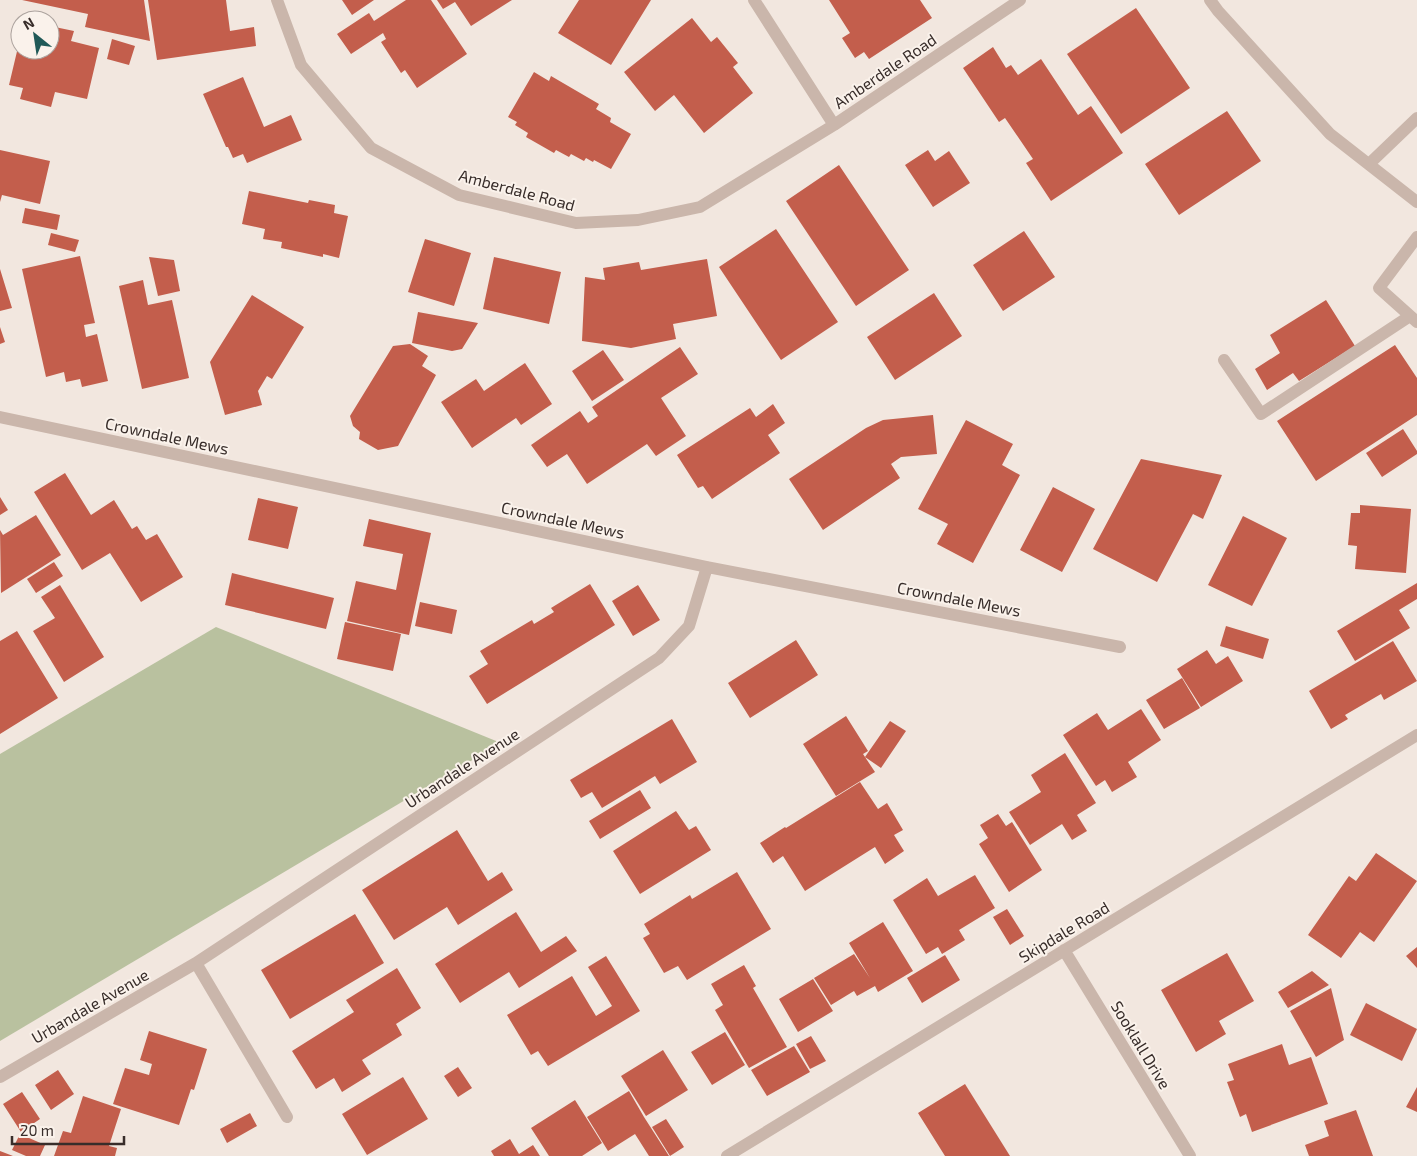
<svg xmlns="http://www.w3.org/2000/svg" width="1417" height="1156" viewBox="0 0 1417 1156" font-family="'Exo 2',sans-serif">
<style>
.green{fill:#b9c19f}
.building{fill:#c35e4c}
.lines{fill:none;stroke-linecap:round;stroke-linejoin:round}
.minor{stroke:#cab6ab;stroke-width:12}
.labels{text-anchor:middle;stroke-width:4;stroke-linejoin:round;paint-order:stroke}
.street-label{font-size:16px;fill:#382d2a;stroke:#faf2eb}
</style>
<rect width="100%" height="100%" fill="#f2e7df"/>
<!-- green -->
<path class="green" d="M 216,627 L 501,743 L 0,1041 L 0,754 Z"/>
<!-- building -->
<path class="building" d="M 22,0 L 144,0 L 150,41 L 85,27 L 88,14 Z
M 148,0 L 226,0 L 230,31 L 254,27 L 256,46 L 157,60 Z
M 342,0 L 374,0 L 352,15 Z
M 406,0 L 431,0 L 467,54 L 417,88 L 405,70 L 401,73 L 381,42 L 386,39 L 383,33 L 351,54 L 337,34 L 369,13 L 374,21 Z
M 437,0 L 512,0 L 471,26 L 455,2 L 443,9 Z
M 579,0 L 651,0 L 611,65 L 558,33 Z
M 829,0 L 920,0 L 932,18 L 869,59 L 864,52 L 855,58 L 842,38 L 850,33 Z
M 1136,8 L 1190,88 L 1121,134 L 1067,54 Z
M 692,18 L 711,42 L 717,37 L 738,63 L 733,67 L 753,93 L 704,133 L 674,95 L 655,111 L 624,72 Z
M 50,26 L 74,31 L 71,41 L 99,48 L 87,99 L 55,92 L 51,107 L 20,99 L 23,88 L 9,85 L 19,43 L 20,50 L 50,50 Z
M 112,39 L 135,46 L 129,65 L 107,59 Z
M 993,47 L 1006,68 L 1011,65 L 1018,75 L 1041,59 L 1078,115 L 1091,106 L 1123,153 L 1051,201 L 1026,163 L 1033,159 L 1005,118 L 999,122 L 963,68 Z
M 534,72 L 549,81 L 551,76 L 599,104 L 596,109 L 611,118 L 610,122 L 631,134 L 611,169 L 594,160 L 593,162 L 586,158 L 584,161 L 571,154 L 569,157 L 556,150 L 554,153 L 526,137 L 528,133 L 515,125 L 517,122 L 508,117 Z
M 243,77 L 264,127 L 291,115 L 302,140 L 247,163 L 243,154 L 233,158 L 228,147 L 226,147 L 203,94 Z
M 1227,111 L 1261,161 L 1179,215 L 1145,164 Z
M 0,150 L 50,161 L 40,204 L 2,195 L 0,202 Z
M 928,150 L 935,161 L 949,151 L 970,183 L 933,207 L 905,165 Z
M 839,165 L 909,270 L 856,306 L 786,201 Z
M 249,191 L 308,203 L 309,200 L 335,205 L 334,213 L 348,216 L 339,258 L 323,254 L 323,257 L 281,248 L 282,242 L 263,239 L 265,229 L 242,224 Z
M 25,208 L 60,215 L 57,230 L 22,223 Z
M 776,229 L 838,322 L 781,360 L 719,267 Z
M 1024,231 L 1055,277 L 1003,311 L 973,265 Z
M 51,233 L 79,240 L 75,252 L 48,245 Z
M 425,239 L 471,253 L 454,306 L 408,292 Z
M 80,256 L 95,323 L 84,325 L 86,337 L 97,334 L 108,381 L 82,387 L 80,379 L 66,382 L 64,372 L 46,377 L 22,269 Z
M 149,257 L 174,260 L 180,291 L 158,296 Z
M 494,257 L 561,272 L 549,324 L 483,309 Z
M 707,259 L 717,316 L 673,324 L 676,339 L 631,348 L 582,341 L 585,277 L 605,280 L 603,268 L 639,262 L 641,270 Z
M 0,269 L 12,308 L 0,311 Z
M 143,280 L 148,305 L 172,300 L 189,378 L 142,389 L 119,286 Z
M 934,293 L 962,336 L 895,380 L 867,337 Z
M 252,295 L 304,327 L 272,379 L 267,376 L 258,391 L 262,405 L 225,415 L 210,362 Z
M 1326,300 L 1355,346 L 1299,381 L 1293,373 L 1267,390 L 1255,369 L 1280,353 L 1270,335 Z
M 418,312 L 478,323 L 462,349 L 452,351 L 412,343 Z
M 0,327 L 5,342 L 0,344 Z
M 410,344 L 428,356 L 422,366 L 436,375 L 398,446 L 378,450 L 359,439 L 360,432 L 353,426 L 350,416 L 393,346 Z
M 1395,345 L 1417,378 L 1417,415 L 1316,481 L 1277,421 Z
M 680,347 L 698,374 L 661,398 L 686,436 L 656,456 L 647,444 L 587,484 L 567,454 L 547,467 L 531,445 L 580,411 L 588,423 L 598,416 L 592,407 Z
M 603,350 L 624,380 L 592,401 L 572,371 Z
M 525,363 L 552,404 L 521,425 L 516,418 L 472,448 L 441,402 L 476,379 L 484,391 Z
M 773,404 L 785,423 L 768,435 L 780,453 L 712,499 L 703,486 L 698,488 L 677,455 L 750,408 L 756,417 Z
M 933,415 L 937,454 L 901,457 L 891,464 L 900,478 L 823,530 L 789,479 L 866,428 L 883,420 Z
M 966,420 L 1013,444 L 1002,465 L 1020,475 L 973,563 L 937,544 L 948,524 L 918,509 Z
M 1403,429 L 1417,451 L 1417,454 L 1382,477 L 1366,453 Z
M 1141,459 L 1222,475 L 1203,519 L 1193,514 L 1157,582 L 1093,549 Z
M 65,473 L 91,515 L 114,500 L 132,529 L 137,526 L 146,540 L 157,534 L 183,577 L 141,602 L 110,553 L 82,570 L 34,492 Z
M 1053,487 L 1095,509 L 1062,572 L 1020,550 Z
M 0,497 L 8,510 L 0,515 Z
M 258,498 L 298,507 L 288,549 L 248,540 Z
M 1360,505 L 1411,509 L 1406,573 L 1355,569 L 1357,546 L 1348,545 L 1351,513 L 1360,513 Z
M 36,515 L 61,555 L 1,593 L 0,530 L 3,535 Z
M 1243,516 L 1287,538 L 1252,606 L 1208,585 Z
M 369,519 L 431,533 L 409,635 L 347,621 L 356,581 L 396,590 L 403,554 L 363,546 Z
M 54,562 L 63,576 L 36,593 L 27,579 Z
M 232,573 L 334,598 L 326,629 L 225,605 Z
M 1417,583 L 1417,599 L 1399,610 L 1410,628 L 1355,661 L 1337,631 Z
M 590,584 L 615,625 L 487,704 L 469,676 L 488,664 L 480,651 L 532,620 L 534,624 L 554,612 L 551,608 Z
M 60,585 L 104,657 L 64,682 L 33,631 L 55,618 L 41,597 Z
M 638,585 L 660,620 L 633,636 L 612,601 Z
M 420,602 L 457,610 L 452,634 L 415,626 Z
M 345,622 L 401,634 L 393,671 L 337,659 Z
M 1226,626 L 1269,639 L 1263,659 L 1220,646 Z
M 17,631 L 58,698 L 0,734 L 0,641 Z
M 796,640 L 818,675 L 750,718 L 728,683 Z
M 1393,641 L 1417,681 L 1384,700 L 1381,694 L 1345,715 L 1348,719 L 1331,729 L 1309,691 Z
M 1207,650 L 1216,664 L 1228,656 L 1243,681 L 1201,707 L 1177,669 Z
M 1182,678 L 1200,708 L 1164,729 L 1146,700 Z
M 1141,709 L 1161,740 L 1128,762 L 1137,777 L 1112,792 L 1105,780 L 1096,786 L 1063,735 L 1097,713 L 1108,730 Z
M 846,716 L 868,751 L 863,754 L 875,772 L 836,796 L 803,744 Z
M 672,719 L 697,762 L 660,784 L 655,776 L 602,808 L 592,792 L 581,798 L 570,780 Z
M 890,721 L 906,731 L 881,768 L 865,757 Z
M 1065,753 L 1096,803 L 1077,815 L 1087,831 L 1072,840 L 1062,824 L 1030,845 L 1009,812 L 1041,792 L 1031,775 Z
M 860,782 L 878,809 L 887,803 L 903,830 L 894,835 L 904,851 L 885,864 L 875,847 L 805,891 L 783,856 L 773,863 L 760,843 L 785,827 L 786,828 Z
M 640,790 L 651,808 L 600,839 L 589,821 Z
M 676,811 L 689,830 L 696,826 L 711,850 L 640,894 L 613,851 Z
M 998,814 L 1006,826 L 1012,822 L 1042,870 L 1009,892 L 979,844 L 988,838 L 980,825 Z
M 457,830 L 488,881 L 502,872 L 513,890 L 458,925 L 447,907 L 394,940 L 362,890 Z
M 1376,853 L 1417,881 L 1374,942 L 1360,932 L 1341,958 L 1308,935 L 1349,876 L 1356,881 Z
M 737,872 L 771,929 L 687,980 L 678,966 L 664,973 L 643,938 L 650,934 L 644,924 L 690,895 L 692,899 Z
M 975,875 L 995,908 L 959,930 L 965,940 L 942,954 L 938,947 L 926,954 L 893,900 L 927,878 L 938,896 Z
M 1007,909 L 1024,936 L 1010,945 L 993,917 Z
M 516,912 L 541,952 L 566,936 L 577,951 L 519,988 L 509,972 L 460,1003 L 435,964 Z
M 355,914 L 384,963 L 290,1019 L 261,970 Z
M 883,922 L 913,971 L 878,992 L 875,986 L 857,996 L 854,991 L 831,1005 L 814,978 L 854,954 L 870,978 L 849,943 Z
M 1417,947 L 1417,968 L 1406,956 Z
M 1227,953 L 1254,1001 L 1219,1021 L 1226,1034 L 1196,1052 L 1161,990 Z
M 945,955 L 960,980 L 922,1003 L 907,978 Z
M 606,956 L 640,1011 L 548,1066 L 538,1051 L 531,1055 L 507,1015 L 572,976 L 596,1016 L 612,1006 L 588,967 Z
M 744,965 L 756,986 L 753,988 L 787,1047 L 749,1068 L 715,1010 L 723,1005 L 711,984 Z
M 397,968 L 421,1008 L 396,1024 L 402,1035 L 362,1060 L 371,1074 L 342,1092 L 334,1078 L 316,1089 L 292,1051 L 354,1012 L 346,1000 Z
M 1312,971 L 1329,985 L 1288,1008 L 1278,992 Z
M 813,979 L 833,1011 L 798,1032 L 779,999 Z
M 1331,988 L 1344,1040 L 1316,1057 L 1290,1011 Z
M 1366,1003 L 1417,1029 L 1402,1061 L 1350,1035 Z
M 149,1031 L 207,1049 L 194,1090 L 191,1089 L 179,1125 L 113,1104 L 125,1068 L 149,1075 L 152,1064 L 140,1060 Z
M 725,1032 L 745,1065 L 712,1085 L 691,1052 Z
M 811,1036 L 826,1061 L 810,1069 L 796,1044 Z
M 1282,1044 L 1289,1065 L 1311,1057 L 1328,1104 L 1252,1132 L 1246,1114 L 1240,1117 L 1227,1082 L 1234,1080 L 1228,1064 Z
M 794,1046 L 810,1072 L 767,1096 L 751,1070 Z
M 663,1050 L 688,1090 L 646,1116 L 621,1076 Z
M 458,1067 L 472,1088 L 458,1097 L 444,1076 Z
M 58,1070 L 74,1094 L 51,1110 L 35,1085 Z
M 403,1077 L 428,1119 L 367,1155 L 342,1114 Z
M 965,1084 L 1010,1156 L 945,1156 L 918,1113 Z
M 1417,1087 L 1417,1112 L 1406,1107 Z
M 629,1091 L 644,1117 L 669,1156 L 649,1156 L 635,1134 L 608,1151 L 587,1117 Z
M 22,1092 L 40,1119 L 21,1132 L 3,1104 Z
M 83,1096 L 121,1109 L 109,1146 L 117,1148 L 115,1156 L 54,1156 L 63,1131 L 71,1133 Z
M 575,1100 L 602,1143 L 582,1156 L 549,1156 L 531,1128 Z
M 1356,1110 L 1373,1156 L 1309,1156 L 1305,1145 L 1329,1136 L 1324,1121 Z
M 250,1113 L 257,1126 L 227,1143 L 220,1129 Z
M 666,1119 L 684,1147 L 670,1156 L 652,1127 Z
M 20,1134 L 45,1145 L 40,1156 L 26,1156 L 12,1150 Z
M 510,1139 L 519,1154 L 533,1145 L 540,1156 L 494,1156 L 491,1151 Z
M 0,1151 L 13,1156 L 0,1156 Z"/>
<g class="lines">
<!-- minor -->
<path class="minor" d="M 277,0 L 301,65 L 371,148 L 459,195 L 576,223 L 638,220 L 700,207 L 834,125 L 1020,0
M 754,0 L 834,125
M 1210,0 L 1218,11 L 1330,134 L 1417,202
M 1369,164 L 1417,118
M 1417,237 L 1379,288 L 1417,322
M 1224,360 L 1261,414 L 1410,316 L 1407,313
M 0,417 L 707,567 L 1120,647
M 1064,950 L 1190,1156
M 196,963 L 287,1117
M 0,1077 L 196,963 L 659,658 L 689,626 L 707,567
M 727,1156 L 1417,735"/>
</g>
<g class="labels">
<!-- street labels -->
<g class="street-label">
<text transform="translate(885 71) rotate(-34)" y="6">Amberdale Road</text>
<text transform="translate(517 190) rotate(15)" y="6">Amberdale Road</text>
<text transform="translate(167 436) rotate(12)" y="6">Crowndale Mews</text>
<text transform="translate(563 520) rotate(12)" y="6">Crowndale Mews</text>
<text transform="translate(959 599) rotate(11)" y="6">Crowndale Mews</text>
<text transform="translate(462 768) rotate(-33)" y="6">Urbandale Avenue</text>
<text transform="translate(1064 932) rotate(-31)" y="6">Skipdale Road</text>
<text transform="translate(90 1006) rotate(-30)" y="6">Urbandale Avenue</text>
<text transform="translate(1141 1045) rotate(59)" y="6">Sooklall Drive</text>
</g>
</g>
<!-- north arrow -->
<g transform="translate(35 35) rotate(330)"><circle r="24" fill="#faf2eb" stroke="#aca39e"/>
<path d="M0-4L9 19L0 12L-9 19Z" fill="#205957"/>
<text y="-8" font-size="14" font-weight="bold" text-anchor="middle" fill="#382d2a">N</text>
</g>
<!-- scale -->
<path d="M12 1136v8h112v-8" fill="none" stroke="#382d2a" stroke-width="2.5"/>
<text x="20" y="1136" font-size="15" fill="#382d2a" stroke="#faf2eb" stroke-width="4" paint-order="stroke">20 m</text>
</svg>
